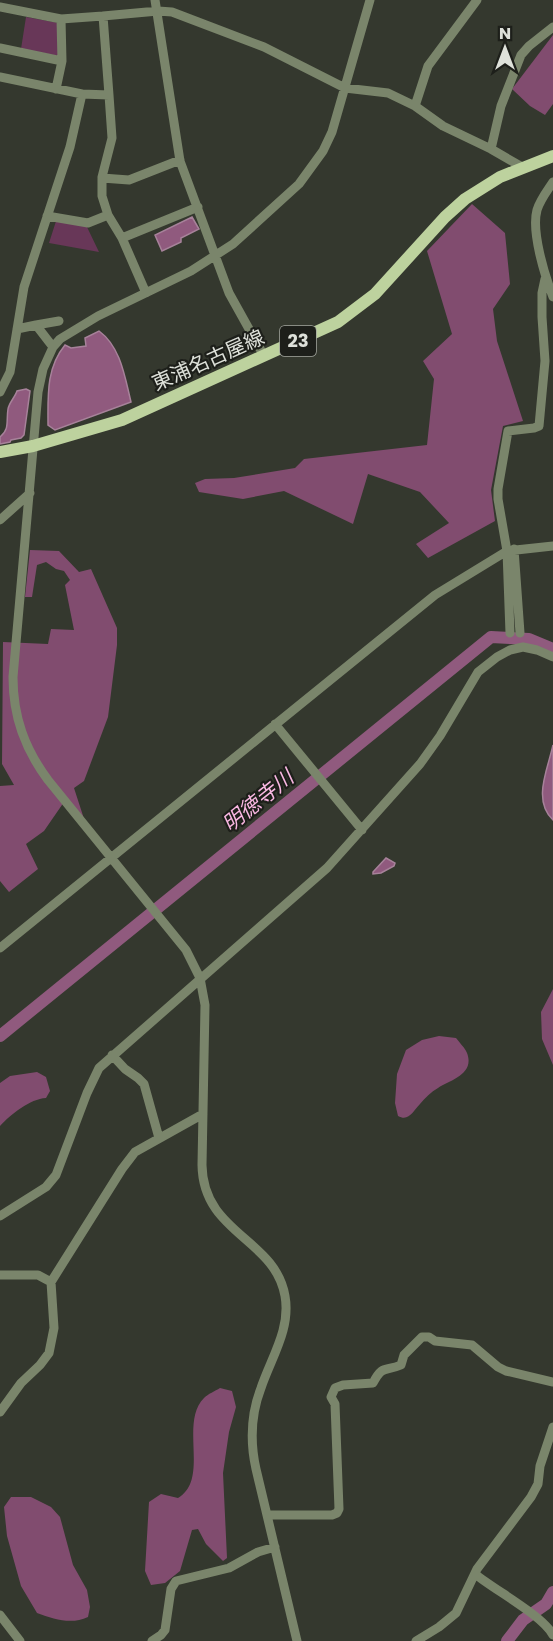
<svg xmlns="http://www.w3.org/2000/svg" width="553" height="1641" viewBox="0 0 553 1641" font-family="Poppins,'Noto Sans JP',sans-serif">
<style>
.green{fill:#683758}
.forest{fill:#814c6f}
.water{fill:#905a7e;stroke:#a7829a;stroke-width:1.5}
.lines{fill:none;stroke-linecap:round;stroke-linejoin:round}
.river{stroke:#905a7e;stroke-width:12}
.minor{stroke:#7a856b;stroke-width:9}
.major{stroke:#bdd29e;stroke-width:12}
.labels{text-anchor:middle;stroke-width:4.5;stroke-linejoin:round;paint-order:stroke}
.shield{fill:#1d1f1a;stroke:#a4a7a0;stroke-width:1.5}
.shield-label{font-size:18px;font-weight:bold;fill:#dee1da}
.street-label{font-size:20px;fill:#dee1da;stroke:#1d1f1a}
.water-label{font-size:21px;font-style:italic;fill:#f9b7e2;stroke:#1d1f1a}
</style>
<rect width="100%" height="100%" fill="#34382e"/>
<!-- green -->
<path class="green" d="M 26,17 L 59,23 L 59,56 L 21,49 Z
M 57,218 L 87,227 L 99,252 L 49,243 Z"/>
<!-- forest -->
<path class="forest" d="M 553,35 L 553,104 L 545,115 L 530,106 L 512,89 Z
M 472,204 L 505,233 L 510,284 L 493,309 L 497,341 L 523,421 L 503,426 L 491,490 L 495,521 L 428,558 L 416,544 L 449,523 L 420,492 L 368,474 L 353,524 L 284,491 L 243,499 L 199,492 L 195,483 L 205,479 L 234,478 L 295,468 L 304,459 L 427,445 L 434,379 L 423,361 L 452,334 L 427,251 Z
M 30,550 L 59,551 L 79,572 L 91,569 L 117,628 L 117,645 L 108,717 L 84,781 L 74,788 L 86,825 L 64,802 L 44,831 L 26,844 L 38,869 L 9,892 L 0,881 L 0,786 L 14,785 L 2,764 L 3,642 L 48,644 L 51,629 L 74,630 L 65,585 L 70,580 L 64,571 L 56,569 L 46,562 L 37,565 L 32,597 L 25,597 Z
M 553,989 L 553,1065 L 542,1039 L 541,1012 Z
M 439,1036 L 456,1038 C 459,1042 465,1048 467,1053 C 475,1074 451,1080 438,1088 C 431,1092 425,1098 420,1104 C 413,1111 409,1122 398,1116 L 395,1103 L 397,1074 L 406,1050 L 422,1040 Z
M 37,1072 L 46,1077 L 50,1091 L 46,1098 C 30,1099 11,1114 0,1126 L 0,1083 L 10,1076 Z
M 220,1388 L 232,1391 L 236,1407 L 229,1432 L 223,1473 L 227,1558 L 223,1561 L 206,1544 L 198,1529 L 192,1530 L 180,1571 L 165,1583 L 151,1585 L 145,1571 L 149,1502 L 161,1494 L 178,1498 C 210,1479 179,1423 204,1398 C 208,1394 215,1391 220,1388 Z
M 11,1497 L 31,1497 L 51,1507 L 60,1517 L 73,1565 L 87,1590 L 90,1607 L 88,1617 C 71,1625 54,1619 37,1613 L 21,1586 L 7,1536 L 4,1507 Z"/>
<!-- water -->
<path class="water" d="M 192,217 L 199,229 L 181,238 L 181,242 L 162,251 L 155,235 Z
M 99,331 C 121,347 125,378 131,402 L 55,430 L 48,425 C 48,396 46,368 65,345 L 71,348 L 86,346 L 85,338 Z
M 26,389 L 30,391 L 24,435 L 21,438 L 11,440 L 10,442 L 0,444 L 0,437 C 10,429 6,421 8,409 C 9,403 15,397 17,391 Z
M 553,745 L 553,820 C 532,800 548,769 553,745 Z
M 386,858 L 395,863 L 394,866 L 381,873 L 373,874 L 373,872 Z"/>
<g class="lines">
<!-- river -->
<path class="river" d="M 0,1036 L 491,637 L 529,639 L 553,649
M 507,1641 L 523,1620 L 546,1604 L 553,1592"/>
<!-- minor -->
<path class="minor" d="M 155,0 L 180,161 L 229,293 L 264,356
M 0,7 L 61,19 L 62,61 L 56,89
M 61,19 L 103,16
M 0,48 L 62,61
M 0,77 L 82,94 L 109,95 L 103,16 L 158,11 L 172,12 L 264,47 L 345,88 L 388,93 L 415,106 L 443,126 L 491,149 L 522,167
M 109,95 L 112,138 L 102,177 L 102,196 L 108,215 L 122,238 L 146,293
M 415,106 L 428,66 L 477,0
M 491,149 L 501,106 L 521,55 L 529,46 L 553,27
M 102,178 L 129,180 L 180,160
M 553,182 C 547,191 540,200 537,210 C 531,232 545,276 553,297
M 47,216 L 88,223 L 108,215
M 122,238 L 198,207
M 36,325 L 59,321
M 17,329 L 36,325 L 53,347
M 0,392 L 10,372 L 24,287 L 70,147 L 82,94
M 0,520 L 30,493
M 514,549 L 520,633
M 510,633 L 507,551 L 498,499 L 498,489 L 508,431 L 534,428 L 539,426 L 545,361 L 542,317 L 542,293 L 545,279
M 275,724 L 362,830
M 0,948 L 435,595 L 507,551 L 553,546
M 112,1055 L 125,1069 L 138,1078 L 144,1084 L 159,1138
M 0,1216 L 46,1187 L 56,1175 L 87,1093 L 99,1068 L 327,868 L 420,764 L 440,736 L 478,672 L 497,657 L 510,650 L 523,647 L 537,650 L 553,657
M 0,1275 L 38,1275 L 51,1282
M 0,1412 L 21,1383 L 40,1365 L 49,1353 L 54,1328 L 51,1282 L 122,1169 L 135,1152 L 203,1114
M 267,1515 L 332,1515 L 337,1513 L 339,1509 L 335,1404 L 331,1397 L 335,1388 L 343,1385 L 373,1383 C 383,1364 385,1372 401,1365 L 404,1355 L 422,1337 L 429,1337 L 435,1341 L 472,1345 L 498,1367 L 506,1371 L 553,1382
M 475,1574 C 496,1591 542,1615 553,1635
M 0,1615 L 20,1641
M 152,1641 L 161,1635 L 165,1630 L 171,1589 L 176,1581 L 229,1568 L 258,1552 L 275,1547
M 297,1641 L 256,1469 C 250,1442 251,1414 261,1388 C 271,1358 291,1329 285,1296 C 275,1238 203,1234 202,1165 L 205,1005 L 200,978 L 186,950 L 48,780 C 25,749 13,717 13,677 L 38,392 L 43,369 L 53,347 L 60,339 L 98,316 L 191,271 L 233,244 L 299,184 L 323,151 L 332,132 L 370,0
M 416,1641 L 439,1627 L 456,1613 L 477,1569 L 531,1497 L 538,1484 L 540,1466 L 553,1427"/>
<!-- major -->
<path class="major" d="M 0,452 L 33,446 L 122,420 L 338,322 L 375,294 L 445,217 L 465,199 L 500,177 L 553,156"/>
</g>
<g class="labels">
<!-- shield labels -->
<rect class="shield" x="280" y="326" width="36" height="30" rx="4.5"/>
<g class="shield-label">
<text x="298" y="347">23</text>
</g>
<!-- street labels -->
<g class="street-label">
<text transform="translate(208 360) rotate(-24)" y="7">東浦名古屋線</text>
</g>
<!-- water labels -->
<g class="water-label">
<text transform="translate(258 801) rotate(-39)" y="7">明徳寺川</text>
</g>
</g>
<!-- north arrow -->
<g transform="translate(505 48)" stroke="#1d1f1a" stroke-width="4.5" paint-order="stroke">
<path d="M0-4.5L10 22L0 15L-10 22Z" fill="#dee1da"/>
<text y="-9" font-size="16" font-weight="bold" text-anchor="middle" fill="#dee1da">N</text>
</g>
</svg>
